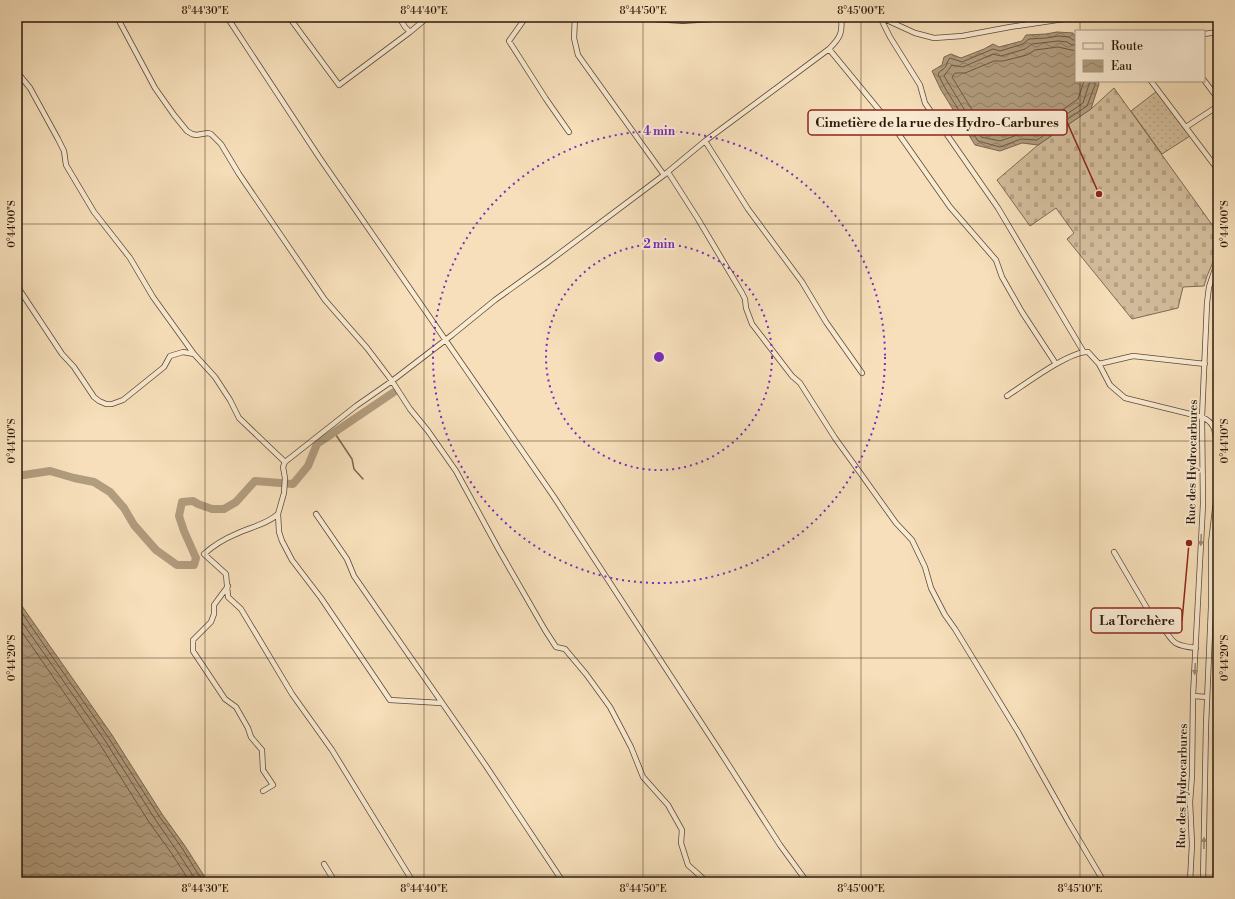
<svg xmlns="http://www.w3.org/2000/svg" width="1235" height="899" viewBox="0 0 1235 899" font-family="'Libre Bodoni',serif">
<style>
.grass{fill:url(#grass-dots);stroke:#7e6b53}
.cemetery{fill:url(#cemetery-stones);stroke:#7e6b53}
.water{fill:url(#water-waves);stroke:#7b6850}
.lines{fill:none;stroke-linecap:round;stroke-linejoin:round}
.shore{stroke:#6e5a44;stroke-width:1}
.stream{stroke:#7b6850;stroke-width:1.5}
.river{stroke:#b19c7e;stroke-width:8}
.minor-casing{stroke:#5d4a36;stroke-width:6}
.tertiary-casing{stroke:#5d4a36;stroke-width:8}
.minor{stroke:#f9ead2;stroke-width:4.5}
.tertiary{stroke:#f9ead2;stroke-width:5.5}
.oneway{fill:#9c8c78}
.ticks{fill:none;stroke:#2a190a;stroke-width:1;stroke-opacity:0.45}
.ring{fill:none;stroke:#7b2cbf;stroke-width:2;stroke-dasharray:2 4}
.labels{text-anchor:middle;stroke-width:4;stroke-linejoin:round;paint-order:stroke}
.street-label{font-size:12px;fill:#2a190a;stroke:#f9ead2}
.centre{fill:#7b2cbf;stroke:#f9ead2;stroke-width:2}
.ring-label{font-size:12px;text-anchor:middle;font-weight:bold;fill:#7b2cbf;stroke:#f9ead2;stroke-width:4;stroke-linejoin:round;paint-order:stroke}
.leader{fill:none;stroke:#8f2418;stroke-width:1.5}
.callout-dot{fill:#8f2418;stroke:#f9ead2;stroke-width:1.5}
.callout{fill:#f9ead2;stroke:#8f2418;stroke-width:1.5}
.callout-label{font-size:13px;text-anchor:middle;font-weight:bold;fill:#2a190a}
.neatline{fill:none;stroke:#2a190a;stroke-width:1.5}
.ticks-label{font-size:10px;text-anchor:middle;fill:#2a190a}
</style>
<defs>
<pattern id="grass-dots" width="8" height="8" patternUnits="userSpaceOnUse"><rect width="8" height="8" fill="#d3bd9c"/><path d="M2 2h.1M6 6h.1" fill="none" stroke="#b5a285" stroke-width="1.8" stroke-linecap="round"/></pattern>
<pattern id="cemetery-stones" width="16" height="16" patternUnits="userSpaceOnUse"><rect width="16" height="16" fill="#d3bd9c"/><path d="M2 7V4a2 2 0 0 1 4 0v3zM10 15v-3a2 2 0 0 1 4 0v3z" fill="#b5a285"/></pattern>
<pattern id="water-waves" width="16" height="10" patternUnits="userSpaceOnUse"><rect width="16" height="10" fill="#b19c7e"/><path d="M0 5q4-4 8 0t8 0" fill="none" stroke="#907e65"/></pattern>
</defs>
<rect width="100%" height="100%" fill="#f6dfba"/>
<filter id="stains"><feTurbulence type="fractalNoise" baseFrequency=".005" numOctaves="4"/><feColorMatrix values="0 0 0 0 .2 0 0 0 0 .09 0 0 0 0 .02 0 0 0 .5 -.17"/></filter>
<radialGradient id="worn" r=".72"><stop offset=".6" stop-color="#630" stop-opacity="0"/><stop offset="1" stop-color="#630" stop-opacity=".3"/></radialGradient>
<!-- grass -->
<path class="grass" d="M 1157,91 L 1190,136 L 1162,154 L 1131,111 Z"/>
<!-- cemetery -->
<path class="cemetery" d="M 1114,88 L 1218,233 L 1218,251 L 1207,276 L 1204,286 L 1183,287 L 1178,308 L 1132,319 L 1067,239 L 1074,233 L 1056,208 L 1030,226 L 997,180 L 1038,145 L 1091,109 Z"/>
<!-- water -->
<path class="water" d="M 1057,32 L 1073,33 L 1076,39 L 1076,81 L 1098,81 L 1099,84 L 1091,109 L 1038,145 L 1022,143 L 1000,151 L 975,145 L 941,90 L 932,71 L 942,65 L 944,57 L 951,54 L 961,58 L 984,49 L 993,44 L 999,47 L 1022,41 L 1026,35 L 1046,34 Z
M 17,599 L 112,735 L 162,814 L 185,846 L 208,882 L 17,882 Z"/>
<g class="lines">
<!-- shore -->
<path class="shore" d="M 1076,40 L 1073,40 L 1069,37 L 1058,36 L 1046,38 L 1029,39 L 1023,44 L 1000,51 L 993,49 L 962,62 L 950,58 C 947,61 948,62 946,66 C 944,70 940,70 938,74 L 945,88 L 978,141 L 1000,147 L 1021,139 L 1037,140 L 1087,106 L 1095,85 L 1095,81
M 1076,45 L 1072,45 L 1067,42 L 1058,41 L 1032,44 L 1025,49 L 1001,56 L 993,54 L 963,67 L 952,65 L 944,76 L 981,137 L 1000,141 L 1020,134 L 1036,135 L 1083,103 L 1090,81
M 1076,51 L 1058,47 L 1035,50 L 1027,55 L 1003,61 L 994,61 L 965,73 L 955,73 L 952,77 L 985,131 L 999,135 L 1019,128 L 1035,129 L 1078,99 L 1084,81
M 17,606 L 108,737 L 159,816 L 182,848 L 203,882
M 17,615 L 104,739 L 155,819 L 177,851 L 197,882
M 17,625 L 99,743 L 149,822 L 172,854 L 190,882"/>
<!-- stream -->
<path class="stream" d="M 334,432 L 352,459 L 354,469 L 363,479"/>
<!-- river -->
<path class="river" d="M 17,476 L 50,471 L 74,478 L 94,482 L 110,492 L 124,508 L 134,525 L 156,550 L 177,565 L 194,565 L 196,558 L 184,531 L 179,516 L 182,502 L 193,501 L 198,504 L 212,509 L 224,509 L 236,502 L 255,481 L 293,484 L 308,466 L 317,444 L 394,392"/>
<defs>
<path id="minor" d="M 117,17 L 155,88 L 174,115 L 187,131 L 192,134 L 196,135 L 208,133 L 211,134 L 221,144 L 239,174 L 325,300 L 367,348 L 392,381 L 410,409 L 428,431 L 456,471 L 499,550 L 545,630 L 556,647 L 565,649 L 586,674 L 610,707 L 631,747 L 643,777 L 668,805 L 682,830 L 681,843 L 688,865 L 707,882
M 227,17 L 319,157 L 554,497 L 719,750 L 780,845 L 807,882
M 289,17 L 339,85 L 410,32 L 428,17
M 399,17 L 405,27 L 410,32
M 526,17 L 509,41 L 546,99 L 569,132
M 575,17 L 574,38 L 578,55 L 664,175
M 880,17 L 890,37 L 920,85 L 925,103 L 998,208 L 1083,351
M 880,17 L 915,33 L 934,38 L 962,36 L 1010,27 L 1077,17
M 1204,34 L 1218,32
M 829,49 L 898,133 L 950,207 L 996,260 L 1002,277 L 1022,312 L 1056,364
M 17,72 L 30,88 L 58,139 L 64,151 L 66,165 L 94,212 L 130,258 L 153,297 L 194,354 L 215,377 L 230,400 L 239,418 L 285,462
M 1204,80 L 1218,99
M 1151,81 L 1218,170
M 1186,127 L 1218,106
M 705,141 L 748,209 L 802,282 L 826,322 L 862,373
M 668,172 L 698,219 L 742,293 L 745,299 L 746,308 L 752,324 L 792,376 L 800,383 L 835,438 L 861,474 L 896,523 L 912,540 L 925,567 L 931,588 L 945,615 L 955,629 L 1018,732 L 1069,823 L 1104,882
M 17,286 L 62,354 L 74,367 L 94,397 L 99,401 L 106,404 L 112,404 L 123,400 L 164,367 L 170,356 L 183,352 L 194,354
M 1099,364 L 1133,356 L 1205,364
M 1007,396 C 1024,385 1071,350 1088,352 L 1099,364 L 1110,385 L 1125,398 L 1202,417 C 1216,423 1215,433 1218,447
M 278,514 C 266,525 250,527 236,534 C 224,539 214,545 204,554 L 226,574 L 228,597 L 241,609 L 292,694 L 332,750 L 413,882
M 316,514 L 347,559 L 354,576 L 486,766 L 563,882
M 1211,543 L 1218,547
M 1114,552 L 1151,615 C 1153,618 1156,619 1158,621 C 1174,640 1168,645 1196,648
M 228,586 L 214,605 L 214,614 L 211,622 L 193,640 L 193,651 L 225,699 L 236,707 L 248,728 L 251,737 L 262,750 L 263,770 L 273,785 L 263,791
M 1193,696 L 1207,697
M 441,703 L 390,700 L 321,598 L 292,560 L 282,541 L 279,532 L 278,514 L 284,493 L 285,478 L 283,467 L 285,462 L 356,406 L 392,381 L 452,335 L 495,300 L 548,262 L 664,175 L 705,141 L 829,49 C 840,38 843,33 841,17
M 324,864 L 335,882
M 1190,882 L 1192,844 L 1190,802 L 1192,776 L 1193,696 L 1203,504 L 1202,417 L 1207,303 L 1209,287 L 1218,260
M 1203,882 L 1206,725 L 1211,607 L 1211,543 L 1216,501 L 1218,493"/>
<path id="tertiary" d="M 639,17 L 683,20 L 726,17"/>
</defs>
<!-- minor casing -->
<use href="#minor" class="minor-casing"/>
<!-- tertiary casing -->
<use href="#tertiary" class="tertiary-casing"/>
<!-- minor -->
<use href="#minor" class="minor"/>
<!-- tertiary -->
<use href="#tertiary" class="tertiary"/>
</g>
<!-- one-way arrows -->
<defs><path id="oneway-solid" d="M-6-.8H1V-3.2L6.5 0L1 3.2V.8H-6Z"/></defs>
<g class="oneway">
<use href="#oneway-solid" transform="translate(1201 540) rotate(93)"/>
<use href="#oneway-solid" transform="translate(1195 669) rotate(93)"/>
<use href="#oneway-solid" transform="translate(1204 843) rotate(-89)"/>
</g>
<!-- ticks -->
<path class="ticks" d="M 205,17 L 205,882M 424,17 L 424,882M 643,17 L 643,882M 861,17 L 861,882M 1080,17 L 1080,31M 1080,81 L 1080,882M 17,224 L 1218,224M 17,441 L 1218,441M 17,658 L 1218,658M 17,875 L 1218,875"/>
<!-- distance rings -->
<g class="ring">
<circle cx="659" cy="357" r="113"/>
<circle cx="659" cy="357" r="226"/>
</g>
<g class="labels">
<!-- street labels -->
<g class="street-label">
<text transform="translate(1192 462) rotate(-89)" y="4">Rue des Hydrocarbures</text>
<text transform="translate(1182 786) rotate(-89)" y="4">Rue des Hydrocarbures</text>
</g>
</g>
<circle cx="659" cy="357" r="6" class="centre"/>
<g class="ring-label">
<text x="659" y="135">4 min</text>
<text x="659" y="248">2 min</text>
</g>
<!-- callouts -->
<path class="leader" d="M1099 194L1067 122M1189 543L1182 621"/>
<g class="callout-dot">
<circle cx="1099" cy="194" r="4"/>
<circle cx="1189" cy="543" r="4"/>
</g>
<g class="callout">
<rect x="808" y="110" width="259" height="25" rx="4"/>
<rect x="1091" y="608" width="91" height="25" rx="4"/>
</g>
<g class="callout-label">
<text x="937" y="127">Cimetière de la rue des Hydro-Carbures</text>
<text x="1137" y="625">La Torchère</text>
</g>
<!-- margin -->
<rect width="1235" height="899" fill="none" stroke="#f6dfba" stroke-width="44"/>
<!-- legend -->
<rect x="1075" y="30" width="130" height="52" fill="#f9ead2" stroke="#a69682"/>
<rect x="1083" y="43" width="20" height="6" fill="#f9ead2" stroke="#a69682"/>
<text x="1111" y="50" font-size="12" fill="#2a190a">Route</text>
<rect x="1083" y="60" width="20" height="12" fill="url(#water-waves)" stroke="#a69682"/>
<text x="1111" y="70" font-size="12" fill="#2a190a">Eau</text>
<rect x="22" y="22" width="1191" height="855" class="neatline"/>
<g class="ticks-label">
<text x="205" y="14">8°44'30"E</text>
<text x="424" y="14">8°44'40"E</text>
<text x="643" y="14">8°44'50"E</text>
<text x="861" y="14">8°45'00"E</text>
<text transform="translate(11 224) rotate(-90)" y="4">0°44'00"S</text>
<text transform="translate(1224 224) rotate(-90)" y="4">0°44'00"S</text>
<text transform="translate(11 441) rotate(-90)" y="4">0°44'10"S</text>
<text transform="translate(1224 441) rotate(-90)" y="4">0°44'10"S</text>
<text transform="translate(11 658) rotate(-90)" y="4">0°44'20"S</text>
<text transform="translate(1224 658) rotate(-90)" y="4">0°44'20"S</text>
<text x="205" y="892">8°44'30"E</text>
<text x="424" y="892">8°44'40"E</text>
<text x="643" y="892">8°44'50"E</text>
<text x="861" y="892">8°45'00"E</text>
<text x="1080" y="892">8°45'10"E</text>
</g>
<rect width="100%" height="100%" filter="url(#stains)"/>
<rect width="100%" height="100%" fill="url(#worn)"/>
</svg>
